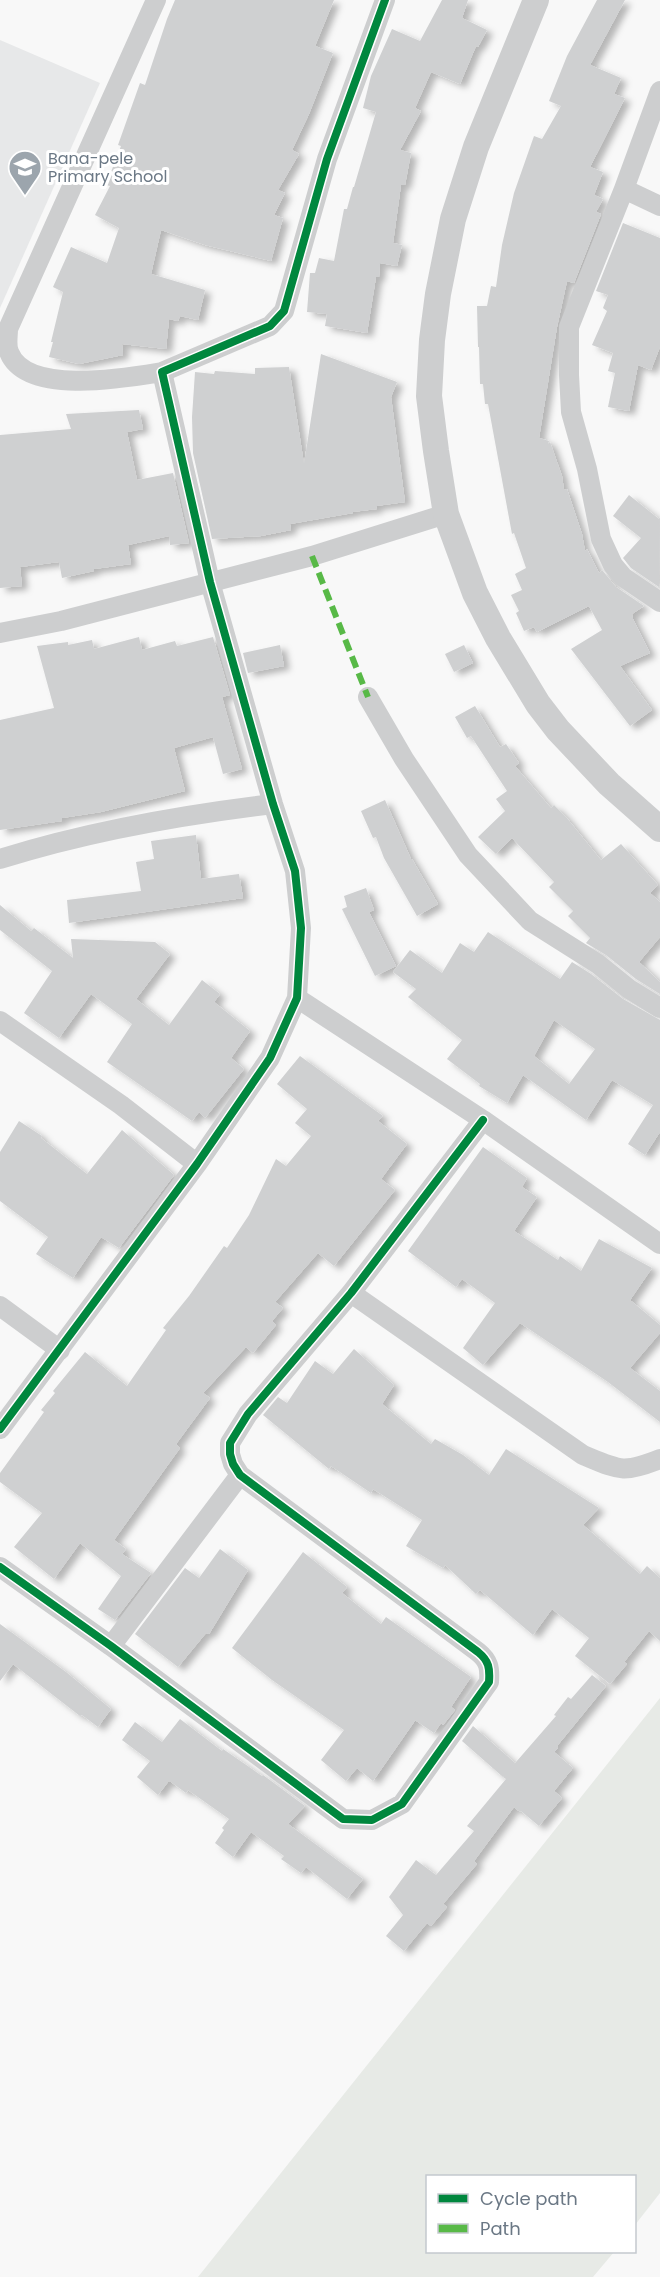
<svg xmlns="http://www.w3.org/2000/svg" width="660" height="2277" viewBox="0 0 660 2277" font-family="Poppins,sans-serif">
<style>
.built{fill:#e7e8e9}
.green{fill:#e7eae6}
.building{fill:#cfd0d1;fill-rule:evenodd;filter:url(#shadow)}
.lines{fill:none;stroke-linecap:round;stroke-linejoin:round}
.minor{stroke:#cdcecf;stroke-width:20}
.tertiary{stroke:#cdcecf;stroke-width:26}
.quiet{stroke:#58b947;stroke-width:6;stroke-dasharray:12 6;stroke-linecap:butt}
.cycleway-casing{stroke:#fff;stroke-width:11}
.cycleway{stroke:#00873e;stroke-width:8}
.labels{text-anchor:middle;stroke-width:6;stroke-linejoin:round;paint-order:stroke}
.poi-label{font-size:16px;fill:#6b7885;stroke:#fff;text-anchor:start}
</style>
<defs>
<filter id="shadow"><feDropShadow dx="6" dy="4" stdDeviation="3" flood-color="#0004"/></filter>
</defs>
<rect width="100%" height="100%" fill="#f8f8f8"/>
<!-- built -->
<path class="built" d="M 0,40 L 100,83 L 0,308 Z"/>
<!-- green -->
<path class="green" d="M 660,1698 L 660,2193 L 635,2225 L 634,2176 L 428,2176 L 428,2252 L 614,2252 L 593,2277 L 198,2277 Z"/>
<!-- building -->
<path class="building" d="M 175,0 L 334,0 L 315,46 L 333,53 L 309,114 L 292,150 L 299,154 L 278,190 L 285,193 L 274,215 L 283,218 L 271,261 L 205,245 L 161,230 L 151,274 L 205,290 L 198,320 L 180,316 L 178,321 L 169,319 L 166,349 L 122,344 L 123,355 L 79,364 L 49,357 L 53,342 L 51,342 L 63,292 L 53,287 L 71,247 L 107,263 L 119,228 L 95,215 L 110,186 L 106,185 L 121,146 L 118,145 L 140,83 L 145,85 L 167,19 Z
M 442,0 L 468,0 L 462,18 L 487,30 L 478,47 L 476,46 L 460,84 L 431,72 L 415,108 L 421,111 L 400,150 L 411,153 L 405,185 L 401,185 L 393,243 L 402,245 L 397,266 L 380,263 L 379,277 L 376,277 L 367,333 L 325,326 L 327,314 L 307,312 L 310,273 L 315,273 L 319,258 L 334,261 L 344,209 L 347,209 L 353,187 L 354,187 L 376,112 L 363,108 L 371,76 L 392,29 L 420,41 Z
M 597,0 L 625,0 L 590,65 L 621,78 L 614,94 L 625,98 L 590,167 L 603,172 L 594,195 L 603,199 L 596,212 L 601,214 L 574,283 L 567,281 L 557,327 L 539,438 L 549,441 L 548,444 L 550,442 L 562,476 L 564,490 L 567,489 L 582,534 L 585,551 L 587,549 L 599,573 L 602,570 L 616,587 L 644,606 L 632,614 L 633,619 L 650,653 L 620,666 L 652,710 L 630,726 L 571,649 L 602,630 L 589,606 L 537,632 L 534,627 L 524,631 L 516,613 L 519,611 L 511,595 L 522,590 L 515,574 L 526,568 L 514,533 L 512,534 L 488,404 L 485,404 L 483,384 L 480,384 L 479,347 L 478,347 L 477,306 L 487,306 L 491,286 L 496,287 L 502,245 L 514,193 L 534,136 L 542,139 L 561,106 L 549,101 L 567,56 Z
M 623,223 L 660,238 L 660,347 L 651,370 L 638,365 L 629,411 L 608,407 L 615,373 L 608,371 L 613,353 L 592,345 L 607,311 L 603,308 L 608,295 L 596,291 Z
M 321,354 L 397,382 L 391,397 L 405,502 L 376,506 L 377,509 L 352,512 L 353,513 L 290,524 L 291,530 L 261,536 L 212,539 L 193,453 L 192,417 L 195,372 L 214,374 L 215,371 L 255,374 L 255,368 L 289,367 L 304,464 Z
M 139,410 L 143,429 L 127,432 L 137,480 L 173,473 L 189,543 L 170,545 L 169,536 L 128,545 L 131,564 L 94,569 L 94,571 L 62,578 L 59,562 L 20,567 L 22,586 L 0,588 L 0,435 L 71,429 L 66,414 Z
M 629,495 L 659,519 L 660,517 L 659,587 L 631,568 L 623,558 L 641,538 L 613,516 Z
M 139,637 L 142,650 L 175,641 L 177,646 L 213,637 L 230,695 L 222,697 L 242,769 L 223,774 L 213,737 L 174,748 L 185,791 L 101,812 L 62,818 L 62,821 L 0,830 L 0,720 L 54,708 L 37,646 L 68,642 L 68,645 L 92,640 L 94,649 Z
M 280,645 L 284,666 L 248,673 L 243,653 Z
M 464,645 L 473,663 L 454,672 L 445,654 Z
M 475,706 L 500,747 L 506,744 L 519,763 L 515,766 L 551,808 L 554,805 L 566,817 L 601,860 L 621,844 L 658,885 L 650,893 L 660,902 L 660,937 L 639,962 L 660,982 L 660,994 L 636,979 L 606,955 L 586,943 L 590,938 L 568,916 L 573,911 L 549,887 L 554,882 L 512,838 L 496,854 L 478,837 L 505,811 L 496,799 L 507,791 L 471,736 L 467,738 L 455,717 Z
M 385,800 L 411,859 L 412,859 L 438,904 L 417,916 L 384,858 L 376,837 L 373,838 L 361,811 Z
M 196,835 L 201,879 L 239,874 L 243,898 L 69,923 L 67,900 L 141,891 L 136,862 L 154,859 L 151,841 Z
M 366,888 L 374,910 L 369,912 L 396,966 L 375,976 L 342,909 L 347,907 L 344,896 Z
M 0,905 L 31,931 L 34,928 L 73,958 L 71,939 L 155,942 L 170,954 L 136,999 L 169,1025 L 202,980 L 220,994 L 214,1002 L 250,1031 L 231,1058 L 244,1069 L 205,1118 L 199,1112 L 192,1121 L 107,1062 L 132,1024 L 91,994 L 59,1038 L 24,1013 L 52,971 L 0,930 Z
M 488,932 L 560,979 L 572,962 L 591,974 L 623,999 L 660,1020 L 660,1132 L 645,1155 L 628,1144 L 653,1105 L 612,1080 L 586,1120 L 523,1075 L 507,1103 L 479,1086 L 480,1084 L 447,1059 L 462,1040 L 408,997 L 416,989 L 393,972 L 410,950 L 442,973 L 460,943 L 474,952 ZM 554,1020 L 595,1049 L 569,1084 L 534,1056 Z
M 300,1056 L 383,1116 L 378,1121 L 407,1144 L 381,1179 L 395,1190 L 334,1266 L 318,1253 L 275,1302 L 283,1308 L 272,1321 L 276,1325 L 253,1353 L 246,1347 L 203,1393 L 210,1398 L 176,1444 L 180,1448 L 114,1540 L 126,1549 L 122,1554 L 151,1573 L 115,1620 L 98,1609 L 121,1576 L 80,1543 L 54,1579 L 14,1547 L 42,1513 L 0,1482 L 0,1473 L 44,1412 L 41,1410 L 55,1393 L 53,1391 L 85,1352 L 127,1386 L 166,1330 L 163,1328 L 189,1296 L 224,1246 L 227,1248 L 249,1215 L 276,1159 L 286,1166 L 311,1136 L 295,1123 L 307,1109 L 277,1084 Z
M 19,1121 L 42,1136 L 41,1138 L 87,1174 L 122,1130 L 174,1175 L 119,1248 L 101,1237 L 73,1278 L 36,1254 L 48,1237 L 0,1201 L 0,1152 Z
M 483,1147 L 527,1178 L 522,1187 L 537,1197 L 514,1231 L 558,1260 L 560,1256 L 581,1271 L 599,1239 L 652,1268 L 630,1300 L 660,1325 L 660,1333 L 630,1368 L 660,1391 L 660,1422 L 608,1382 L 520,1323 L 483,1365 L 463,1348 L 495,1303 L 462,1279 L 456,1287 L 408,1251 Z
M 354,1349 L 394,1385 L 382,1404 L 431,1444 L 435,1439 L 463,1455 L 489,1475 L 506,1449 L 599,1508 L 583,1525 L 640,1574 L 647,1566 L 660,1578 L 660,1641 L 649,1631 L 624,1662 L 627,1664 L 610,1684 L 575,1656 L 589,1638 L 552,1609 L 533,1635 L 480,1590 L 476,1594 L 445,1565 L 443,1568 L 406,1546 L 422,1520 L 373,1489 L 371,1493 L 331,1466 L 329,1469 L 263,1415 L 278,1397 L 287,1403 L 315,1361 L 333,1374 Z
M 220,1549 L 248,1570 L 209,1634 L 206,1633 L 178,1667 L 135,1634 L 185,1568 L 199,1578 Z
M 303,1552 L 347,1587 L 342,1593 L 381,1624 L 386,1617 L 471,1677 L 451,1707 L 455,1710 L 443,1725 L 441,1723 L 434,1733 L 415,1720 L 414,1722 L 373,1781 L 357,1768 L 346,1781 L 321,1760 L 344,1730 L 272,1680 L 232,1648 Z
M 0,1624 L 66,1672 L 111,1709 L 98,1727 L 82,1715 L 80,1716 L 13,1664 L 0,1681 Z
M 592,1675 L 606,1686 L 557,1746 L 558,1748 L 554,1752 L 573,1768 L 554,1791 L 562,1798 L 539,1826 L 521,1811 L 520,1812 L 514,1807 L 474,1861 L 477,1864 L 443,1904 L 447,1907 L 431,1926 L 427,1923 L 404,1951 L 386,1936 L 403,1915 L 389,1897 L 416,1860 L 436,1875 L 474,1831 L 467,1826 L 506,1779 L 503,1777 L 556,1716 L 554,1715 L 568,1697 L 571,1699 Z
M 180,1719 L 222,1751 L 223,1749 L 262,1776 L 263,1775 L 305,1806 L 288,1824 L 363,1879 L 347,1899 L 306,1867 L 301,1873 L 281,1859 L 284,1856 L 251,1832 L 233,1857 L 215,1843 L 224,1830 L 222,1828 L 229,1819 L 188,1790 L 186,1793 L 171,1782 L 168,1782 L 158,1795 L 137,1777 L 150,1761 L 122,1740 L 135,1722 L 162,1742 Z
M 473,1726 L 515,1763 L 503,1777 L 462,1741 Z"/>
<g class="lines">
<!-- minor -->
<path class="minor" d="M 156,0 L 8,329 C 8,337 6,345 9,352 C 26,396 126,378 162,372
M 660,91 L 624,189 L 569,327 L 569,375 L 571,412 L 587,469 L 601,539 L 613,565 L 623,577 L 660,602
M 624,189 L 660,206
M 0,633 L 61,621 L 312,556 L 446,514
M 368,697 L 404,759 L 468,855 L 530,921 L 598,964 L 629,989 L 660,1008
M 0,859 C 89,831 181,815 273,804
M 297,998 L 483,1120 L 660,1244
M 0,1021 L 121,1105 L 197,1164
M 351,1293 L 583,1455 C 619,1470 623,1474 660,1459
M 0,1306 L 60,1350
M 0,1429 L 197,1164 L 270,1058 L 297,998 L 301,928 L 295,871 L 273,804 L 210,582 L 162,372 L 270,326 L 284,311 L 327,159 L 385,0
M 0,1567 L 111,1646 L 343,1819 L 372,1820 L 402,1804 L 489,1682 C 490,1668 489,1661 478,1652 L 240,1475 L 233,1464 L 230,1454 L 230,1443 L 248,1414 L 351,1293 L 483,1120
M 111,1646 L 240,1475"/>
<!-- tertiary -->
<path class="tertiary" d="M 536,0 L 476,147 L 453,219 L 438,294 L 432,340 L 429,396 L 436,451 L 446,514 L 475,593 L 498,638 L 538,704 L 558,730 L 609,784 L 660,829"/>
<!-- quiet -->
<path class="quiet" d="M 312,556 L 368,697"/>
<defs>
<path id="cycleway" d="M 0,1429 L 197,1164 L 270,1058 L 297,998 L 301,928 L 295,871 L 273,804 L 210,582 L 162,372 L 270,326 L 284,311 L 327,159 L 385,0
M 0,1567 L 111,1646 L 343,1819 L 372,1820 L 402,1804 L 489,1682 C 490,1668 489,1661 478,1652 L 240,1475 L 233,1464 L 230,1454 L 230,1443 L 248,1414 L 351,1293 L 483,1120"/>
</defs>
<!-- cycleway casing -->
<use href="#cycleway" class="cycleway-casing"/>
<!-- cycleway -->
<use href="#cycleway" class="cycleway"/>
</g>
<!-- icons -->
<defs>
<symbol id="school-pin" viewBox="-11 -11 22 30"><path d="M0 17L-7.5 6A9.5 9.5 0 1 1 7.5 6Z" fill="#9ca5ad" stroke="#fff"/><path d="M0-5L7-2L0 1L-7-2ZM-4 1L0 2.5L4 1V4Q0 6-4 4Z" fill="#fff"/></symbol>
</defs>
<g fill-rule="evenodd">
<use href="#school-pin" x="6" y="148" width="38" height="52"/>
</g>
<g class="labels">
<!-- poi labels -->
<g class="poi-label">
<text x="48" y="164">Bana-pele<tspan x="48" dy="18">Primary School</tspan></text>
</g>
</g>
<!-- legend -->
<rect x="426" y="2175" width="210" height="78" fill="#ffffff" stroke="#c4c9ce" stroke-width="1.5"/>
<rect x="438" y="2194" width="30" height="9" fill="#00873e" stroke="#c4c9ce" stroke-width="1.5"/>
<text x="480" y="2205" font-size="18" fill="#6b7885">Cycle path</text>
<rect x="438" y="2224" width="30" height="9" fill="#58b947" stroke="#c4c9ce" stroke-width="1.5"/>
<text x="480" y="2235" font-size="18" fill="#6b7885">Path</text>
</svg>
